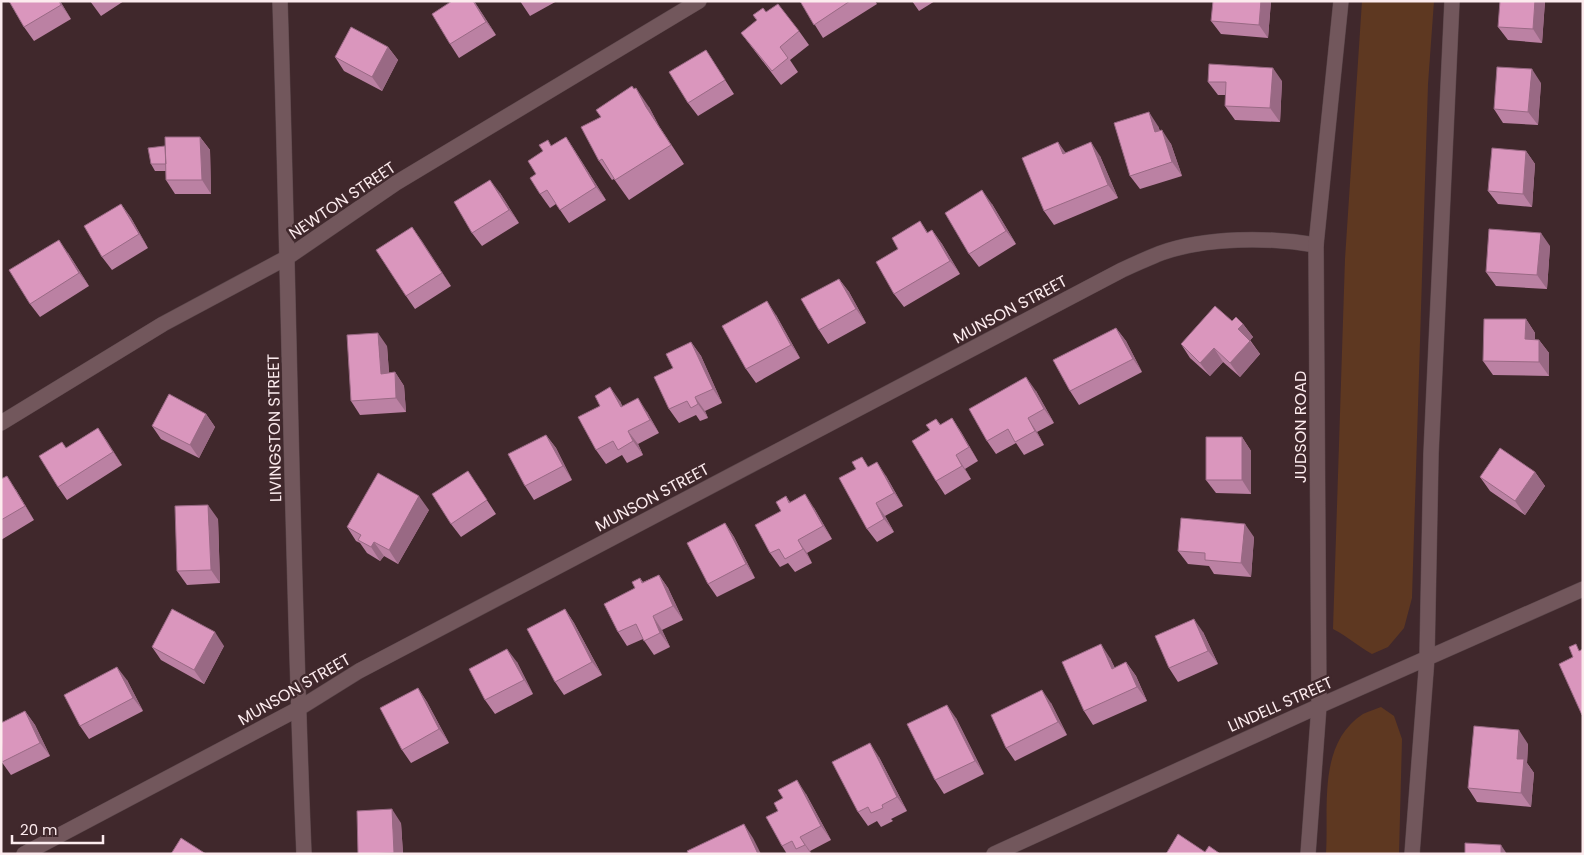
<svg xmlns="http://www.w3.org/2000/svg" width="1584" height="855" viewBox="0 0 1584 855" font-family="Poppins,sans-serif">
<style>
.green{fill:#5e3821}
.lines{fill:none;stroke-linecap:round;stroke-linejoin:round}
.minor-casing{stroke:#594549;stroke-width:16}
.tertiary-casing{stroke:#594549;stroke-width:16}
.minor{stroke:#72575c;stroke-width:15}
.tertiary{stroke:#72575c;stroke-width:15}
.wall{fill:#bb81a3}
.shaded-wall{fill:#996984}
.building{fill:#da96bd;stroke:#996984}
.labels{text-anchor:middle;stroke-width:5;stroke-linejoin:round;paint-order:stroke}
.street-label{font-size:16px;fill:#fcebee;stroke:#40282c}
</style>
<rect width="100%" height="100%" fill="#40282c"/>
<!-- green -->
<path class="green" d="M 1362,1 L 1434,1 L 1428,84 L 1412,598 L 1404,628 L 1388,647 L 1372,654 C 1358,646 1347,636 1333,629 L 1345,259 Z
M 1381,707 L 1394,716 L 1402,739 L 1399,854 L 1326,854 C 1329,807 1317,744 1363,714 C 1369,711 1376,709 1381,707 Z"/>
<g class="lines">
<defs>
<path id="minor" d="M 280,1 C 289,285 292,570 304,854
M 1,423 L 163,324 L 288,257 L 396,183 L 699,1
M 24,854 L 298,709 L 359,671 L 1122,270 C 1135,264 1148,258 1161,253 C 1206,237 1269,237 1316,245"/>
<path id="tertiary" d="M 994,854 L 1319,706 L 1583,589
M 1308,854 L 1319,706 L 1316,245 L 1341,1
M 1412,854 L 1427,658 L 1431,454 L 1452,1"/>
</defs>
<!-- minor casing -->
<use href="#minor" class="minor-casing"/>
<!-- tertiary casing -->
<use href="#tertiary" class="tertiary-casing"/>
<!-- minor -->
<use href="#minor" class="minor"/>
<!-- tertiary -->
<use href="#tertiary" class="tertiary"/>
</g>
<!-- wall -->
<path class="wall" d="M 9,1 L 60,1 L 71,19 L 34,41 L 24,27 Z
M 90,1 L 124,1 L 101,16 Z
M 452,1 L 474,1 L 496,35 L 459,58 L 450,44 Z
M 520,1 L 557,1 L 530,16 Z
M 800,1 L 875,1 L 877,4 L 823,38 Z
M 912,1 L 935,1 L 919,11 Z
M 1271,1 L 1268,38 L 1221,34 L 1211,21 Z
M 1545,1 L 1542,43 L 1508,40 L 1498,27 Z
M 766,12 L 799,31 L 809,45 L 790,60 L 798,72 L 781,85 L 741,33 L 757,21 L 753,15 Z
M 388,47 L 398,60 L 382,91 L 344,71 L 335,57 Z
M 706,50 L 734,94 L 698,116 L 688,103 Z
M 1282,81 L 1280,122 L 1235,120 L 1225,106 L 1226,95 L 1218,95 L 1208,82 Z
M 1541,83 L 1538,125 L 1503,123 L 1494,109 Z
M 649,107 L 659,126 L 684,164 L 629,200 L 614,179 L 612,180 L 599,161 Z
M 1158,126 L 1160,131 L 1171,144 L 1182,176 L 1140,189 L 1130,176 Z
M 200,137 L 210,150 L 211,194 L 175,194 L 166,180 L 166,171 L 155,171 L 151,164 L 165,146 Z
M 566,137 L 575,151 L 606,200 L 569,223 L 556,204 L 550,208 L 540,194 L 536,174 L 551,146 Z
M 1526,151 L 1535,164 L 1532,207 L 1498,204 L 1488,191 Z
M 1066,153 L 1100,156 L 1118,198 L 1054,225 L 1044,211 Z
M 500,193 L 519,223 L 482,246 L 472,233 Z
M 121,204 L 131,218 L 148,248 L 112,270 L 102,257 Z
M 992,204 L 1016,244 L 979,267 L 969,254 Z
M 920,221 L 928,233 L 932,230 L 942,244 L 960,274 L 904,307 L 894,294 Z
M 412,227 L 451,286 L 415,309 L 406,296 Z
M 1550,246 L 1547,289 L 1496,286 L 1486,272 Z
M 68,253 L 89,286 L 40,317 L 30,304 Z
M 839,279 L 849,292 L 866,323 L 828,344 L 819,330 Z
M 776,315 L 800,358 L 756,383 L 746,369 Z
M 1526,319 L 1535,333 L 1535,340 L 1539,340 L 1549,353 L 1549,376 L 1493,375 L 1483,361 Z
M 1232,321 L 1243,324 L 1253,337 L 1250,340 L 1260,354 L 1240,377 L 1223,362 L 1210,376 L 1190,358 L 1181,344 Z
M 1116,328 L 1126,341 L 1142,372 L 1079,405 L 1070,391 Z
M 691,342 L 701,356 L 722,403 L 705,411 L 708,418 L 700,421 L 696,415 L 679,423 L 669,409 L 673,368 Z
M 387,346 L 389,373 L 395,372 L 404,386 L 406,412 L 360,415 L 351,401 Z
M 1036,391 L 1054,423 L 1037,432 L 1044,445 L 1024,455 L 1016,443 L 996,454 L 987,441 Z
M 620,401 L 622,406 L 647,412 L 659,433 L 638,444 L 643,455 L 627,463 L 622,455 L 606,464 L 596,450 Z
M 206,414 L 215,427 L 199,458 L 161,439 L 152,426 Z
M 952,418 L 961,432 L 978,461 L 965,469 L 971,479 L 945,495 L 936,481 L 930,430 L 936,419 L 941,425 Z
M 98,428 L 122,465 L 67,500 L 58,487 L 66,448 Z
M 546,435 L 556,448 L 572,480 L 534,500 L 525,486 Z
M 1242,437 L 1251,451 L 1251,494 L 1216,493 L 1206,480 Z
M 869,466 L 886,476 L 903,506 L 885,516 L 894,532 L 877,542 L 867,529 Z
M 1535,472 L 1545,486 L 1525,515 L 1490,491 L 1480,477 Z
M 1,479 L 16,490 L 34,520 L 1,540 Z
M 477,485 L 496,514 L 461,537 L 451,524 Z
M 786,496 L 790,502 L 814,508 L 832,539 L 807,553 L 812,563 L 795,572 L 788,563 L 780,567 L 770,553 L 781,511 Z
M 429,510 L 398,564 L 384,556 L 380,561 L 367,553 L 360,543 L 356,541 L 347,527 Z
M 218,519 L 220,583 L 187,585 L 177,571 Z
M 725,523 L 734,537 L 755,578 L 717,597 L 708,584 Z
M 1254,537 L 1251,577 L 1214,574 L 1209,566 L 1188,564 L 1178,551 Z
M 659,575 L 668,588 L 683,620 L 662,630 L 670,647 L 654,655 L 643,639 L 627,646 L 618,632 L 640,578 L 643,582 Z
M 565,609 L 574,623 L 602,675 L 564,695 L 555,682 Z
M 1203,632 L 1218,664 L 1178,682 L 1169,668 Z
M 224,646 L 204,684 L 161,660 L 152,647 Z
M 1110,658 L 1115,668 L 1126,662 L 1136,676 L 1147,701 L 1093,725 L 1084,711 Z
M 517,662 L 533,694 L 495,714 L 485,700 Z
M 127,680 L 143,711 L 89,739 L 80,726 Z
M 418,688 L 427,702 L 449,743 L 411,763 L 402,750 Z
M 1051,703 L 1067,735 L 1015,761 L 1006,748 Z
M 25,711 L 35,725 L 50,756 L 11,775 L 1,761 Z
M 956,718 L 984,774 L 944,794 L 935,780 Z
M 1528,744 L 1527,763 L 1534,773 L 1531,807 L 1477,802 L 1468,788 Z
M 879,757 L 907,811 L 891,819 L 893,821 L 881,827 L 877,821 L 868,826 L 858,812 Z
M 806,794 L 831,840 L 810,851 L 811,854 L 787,854 L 782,846 Z
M 401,823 L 403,854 L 358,854 Z"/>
<!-- shaded-wall -->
<path class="shaded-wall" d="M 59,1 L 60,1 L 71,19 L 61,5 Z
M 473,1 L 474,1 L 496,35 L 486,22 Z
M 1261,1 L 1271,1 L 1268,38 L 1259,25 Z
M 1535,1 L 1545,1 L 1542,43 L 1533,29 Z
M 388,47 L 398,60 L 382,91 L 372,77 Z
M 1273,68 L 1282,81 L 1280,122 L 1270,108 Z
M 1532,69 L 1541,83 L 1538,125 L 1528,112 Z
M 636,88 L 649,107 L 659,126 L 684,164 L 646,107 Z
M 1149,112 L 1158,126 L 1165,146 L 1155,132 Z
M 1162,130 L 1171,144 L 1182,176 L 1172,162 Z
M 200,137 L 210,150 L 211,194 L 202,180 Z
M 566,137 L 575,151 L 606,200 L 596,187 Z
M 1058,142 L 1068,156 L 1063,154 Z
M 1091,142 L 1100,156 L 1118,198 L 1108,185 Z
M 1526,151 L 1535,164 L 1532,207 L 1523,194 Z
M 490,180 L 500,193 L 519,223 L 509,210 Z
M 982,190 L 992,204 L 1016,244 L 1006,231 Z
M 121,204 L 131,218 L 148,248 L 139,234 Z
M 412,227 L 422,241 L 451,286 L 442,273 Z
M 932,230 L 942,244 L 960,274 L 950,261 Z
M 1541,233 L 1550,246 L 1547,289 L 1537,275 Z
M 59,240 L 68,253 L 89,286 L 79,273 Z
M 839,279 L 849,292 L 866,323 L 856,309 Z
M 767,301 L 776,315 L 800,358 L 791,345 Z
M 1526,319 L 1535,333 L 1535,353 L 1525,339 Z
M 1243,324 L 1253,337 L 1248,343 L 1238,329 Z
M 1116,328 L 1126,341 L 1142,372 L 1133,359 Z
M 378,333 L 387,346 L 390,387 L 381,374 Z
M 1539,340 L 1549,353 L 1549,376 L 1539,362 Z
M 1250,341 L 1260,354 L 1240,377 L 1230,363 Z
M 691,342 L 701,356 L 722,403 L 713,389 Z
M 1214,348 L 1223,362 L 1210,376 L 1200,363 Z
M 395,372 L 404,386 L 406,412 L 396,398 Z
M 1026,377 L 1036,391 L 1054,423 L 1044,409 Z
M 610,387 L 620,401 L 630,421 L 621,407 Z
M 695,397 L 705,411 L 708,418 L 698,404 Z
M 638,398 L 647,412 L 659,433 L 650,420 Z
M 206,414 L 215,427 L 199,458 L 190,445 Z
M 952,418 L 961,432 L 978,461 L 969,447 Z
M 1028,418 L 1037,432 L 1044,445 L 1035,431 Z
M 98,428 L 107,441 L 122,465 L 113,452 Z
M 628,431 L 638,444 L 643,455 L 633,441 Z
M 546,435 L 556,448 L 572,480 L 563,466 Z
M 1242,437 L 1251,451 L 1251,494 L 1242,480 Z
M 956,455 L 965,469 L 971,479 L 962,466 Z
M 877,462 L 886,476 L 903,506 L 894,493 Z
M 1535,472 L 1545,486 L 1525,515 L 1515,501 Z
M 7,476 L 16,490 L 34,520 L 25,506 Z
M 805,494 L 814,508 L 832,539 L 823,526 Z
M 419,496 L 429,510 L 398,564 L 389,550 Z
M 876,503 L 885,516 L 894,532 L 884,519 Z
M 208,505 L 218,519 L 220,583 L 211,570 Z
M 725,523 L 734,537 L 755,578 L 746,564 Z
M 1245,524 L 1254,537 L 1251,577 L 1241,563 Z
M 798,540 L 807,553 L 812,563 L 803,549 Z
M 374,542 L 384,556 L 380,561 L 371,547 Z
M 659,575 L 668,588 L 683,620 L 673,606 Z
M 565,609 L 574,623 L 602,675 L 592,662 Z
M 653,616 L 662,630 L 670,647 L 660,633 Z
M 1194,619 L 1203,632 L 1218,664 L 1208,651 Z
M 215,632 L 224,646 L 204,684 L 194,670 Z
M 1101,644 L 1110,658 L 1121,682 L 1112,669 Z
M 507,649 L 517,662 L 533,694 L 524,680 Z
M 1126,662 L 1136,676 L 1147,701 L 1137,687 Z
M 117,667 L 127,680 L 143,711 L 133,698 Z
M 418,688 L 427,702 L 449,743 L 439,729 Z
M 1042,690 L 1051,703 L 1067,735 L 1058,722 Z
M 947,705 L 956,718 L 984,774 L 975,761 Z
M 25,711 L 35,725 L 50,756 L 40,743 Z
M 1519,730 L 1528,744 L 1527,763 L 1534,773 L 1531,807 L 1521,793 L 1517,759 Z
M 870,743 L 879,757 L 907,811 L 897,797 Z
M 797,780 L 806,794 L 831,840 L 821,826 Z
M 392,809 L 401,823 L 403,854 L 395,854 L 394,853 Z
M 744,824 L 753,838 L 761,854 L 758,854 Z
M 800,837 L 810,851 L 811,854 L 805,845 Z
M 1501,845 L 1507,854 L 1501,854 Z"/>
<!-- building -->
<path class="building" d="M 9,1 L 59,1 L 61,5 L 24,27 Z
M 452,1 L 473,1 L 486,22 L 450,44 L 432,14 Z
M 800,1 L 850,1 L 814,25 Z
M 1213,1 L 1261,1 L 1259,25 L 1211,21 Z
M 1500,1 L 1535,1 L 1533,29 L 1498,27 Z
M 778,4 L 799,31 L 780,47 L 788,58 L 772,71 L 741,33 L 757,20 L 753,15 L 763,8 L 766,12 Z
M 351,27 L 388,47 L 372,77 L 335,57 Z
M 706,50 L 725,80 L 688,103 L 669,72 Z
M 1209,64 L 1273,68 L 1270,108 L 1225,106 L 1226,82 L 1208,82 Z
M 1497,67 L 1532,69 L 1528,112 L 1494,109 Z
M 632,86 L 634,89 L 636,88 L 646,107 L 671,145 L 615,180 L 602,159 L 599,161 L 581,127 L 601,117 L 596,110 Z
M 1149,112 L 1155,132 L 1162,130 L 1172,162 L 1130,176 L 1114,123 Z
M 165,137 L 200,137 L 202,180 L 166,180 Z
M 566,137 L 596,187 L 560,210 L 547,190 L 540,194 L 530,178 L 536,174 L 528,161 L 543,151 L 539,145 L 548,140 L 551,146 Z
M 1058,142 L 1063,154 L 1091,142 L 1108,185 L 1044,211 L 1022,158 Z
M 165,146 L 166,164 L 151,164 L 148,148 Z
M 1492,148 L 1526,151 L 1523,194 L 1488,191 Z
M 490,180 L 509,210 L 472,233 L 454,202 Z
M 982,190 L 1006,231 L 969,254 L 945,213 Z
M 121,204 L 139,234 L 102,257 L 84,226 Z
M 920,221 L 927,233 L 932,230 L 950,261 L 894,294 L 876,262 L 898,249 L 892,238 Z
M 412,227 L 442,273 L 406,296 L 376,250 Z
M 1489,229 L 1541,233 L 1537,275 L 1486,272 Z
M 59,240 L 79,273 L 30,304 L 9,270 Z
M 839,279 L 856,309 L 819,330 L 801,299 Z
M 767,301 L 791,345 L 746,369 L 722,326 Z
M 1215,306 L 1232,321 L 1236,317 L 1243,324 L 1238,329 L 1250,341 L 1230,363 L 1214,348 L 1200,363 L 1181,344 Z
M 1484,319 L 1526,319 L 1525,339 L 1539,340 L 1539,362 L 1483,361 Z
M 1116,328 L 1133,359 L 1070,391 L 1053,360 Z
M 378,333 L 381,374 L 395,372 L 396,398 L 351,401 L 347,335 Z
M 691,342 L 713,389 L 695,397 L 698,404 L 691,408 L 687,401 L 669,409 L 654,377 L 673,368 L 666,354 Z
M 1026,377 L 1044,409 L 1028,418 L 1035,431 L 1015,442 L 1008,429 L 987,441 L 969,409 Z
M 610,387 L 621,407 L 638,398 L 650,420 L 628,431 L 633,441 L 618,450 L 613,441 L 596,450 L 578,417 L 600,406 L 595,396 Z
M 169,394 L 206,414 L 190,445 L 152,426 Z
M 952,418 L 969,447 L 956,455 L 962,466 L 936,481 L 912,441 L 930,430 L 926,425 L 936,419 L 940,425 Z
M 98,428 L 113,452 L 58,487 L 39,456 L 62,442 L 66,448 Z
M 546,435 L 563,466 L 525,486 L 508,454 Z
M 1206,437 L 1242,437 L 1242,480 L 1206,480 Z
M 1500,448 L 1535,472 L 1515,501 L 1480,477 Z
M 862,457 L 868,467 L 877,462 L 894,493 L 876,503 L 884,519 L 867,529 L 839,478 L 856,469 L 852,462 Z
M 468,471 L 487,500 L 451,524 L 432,494 Z
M 378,473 L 419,496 L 389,550 L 374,542 L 371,547 L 358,540 L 361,535 L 347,527 Z
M 7,476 L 25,506 L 1,520 L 1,479 Z
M 805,494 L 823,526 L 798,540 L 803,549 L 785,559 L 779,549 L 770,553 L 755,525 L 781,511 L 776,502 L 786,496 L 789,503 Z
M 208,505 L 211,570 L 177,571 L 175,506 Z
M 1181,518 L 1245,524 L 1241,563 L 1205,560 L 1205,553 L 1178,551 Z
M 725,523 L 746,564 L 708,584 L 687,543 Z
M 659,575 L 673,606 L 653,616 L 660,633 L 644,641 L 636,624 L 618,632 L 604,604 L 635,588 L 632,582 L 640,578 L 642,583 Z
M 172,609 L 215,632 L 194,670 L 152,647 Z
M 565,609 L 592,662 L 555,682 L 527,629 Z
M 1194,619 L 1208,651 L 1169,668 L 1155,636 Z
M 1101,644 L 1112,669 L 1126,662 L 1137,687 L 1084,711 L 1062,662 Z
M 1576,644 L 1579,651 L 1583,649 L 1583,714 L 1582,715 L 1559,664 L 1573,657 L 1569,647 Z
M 507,649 L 524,680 L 485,700 L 469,669 Z
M 117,667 L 133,698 L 80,726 L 64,695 Z
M 418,688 L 439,729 L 402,750 L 380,708 Z
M 1042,690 L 1058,722 L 1006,748 L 991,715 Z
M 947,705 L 975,761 L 935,780 L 907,724 Z
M 25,711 L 40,743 L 2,762 L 1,723 Z
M 1474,726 L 1519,730 L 1517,759 L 1524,759 L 1521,793 L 1468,788 Z
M 870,743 L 897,797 L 882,805 L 883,808 L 871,813 L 868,807 L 858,812 L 832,762 Z
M 797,780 L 821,826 L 800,837 L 805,845 L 796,849 L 792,841 L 782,846 L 766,817 L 778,811 L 774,803 L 783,798 L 778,790 Z
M 392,809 L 394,853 L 358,854 L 357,811 Z
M 744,824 L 758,854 L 689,854 L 687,851 Z
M 1178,834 L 1205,852 L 1209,846 L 1219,853 L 1219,854 L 1166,854 Z
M 181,838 L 206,854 L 171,854 Z
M 1465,843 L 1501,845 L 1501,854 L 1465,854 Z"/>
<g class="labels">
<!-- street labels -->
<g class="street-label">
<text transform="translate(342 200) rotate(-34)" y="6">NEWTON STREET</text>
<text transform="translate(1010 309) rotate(-28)" y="6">MUNSON STREET</text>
<text transform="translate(1300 427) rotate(-90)" y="6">JUDSON ROAD</text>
<text transform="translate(274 428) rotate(-91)" y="6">LIVINGSTON STREET</text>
<text transform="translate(652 497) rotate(-28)" y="6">MUNSON STREET</text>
<text transform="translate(294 689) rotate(-30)" y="6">MUNSON STREET</text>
<text transform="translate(1280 704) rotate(-24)" y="6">LINDELL STREET</text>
</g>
</g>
<!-- border -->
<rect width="1584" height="855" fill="none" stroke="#fcebee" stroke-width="5"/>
<!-- scale -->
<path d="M12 835v8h91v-8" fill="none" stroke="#fcebee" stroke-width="2.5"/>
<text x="20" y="835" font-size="15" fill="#fcebee" stroke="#40282c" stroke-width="4" paint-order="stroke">20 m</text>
</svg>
